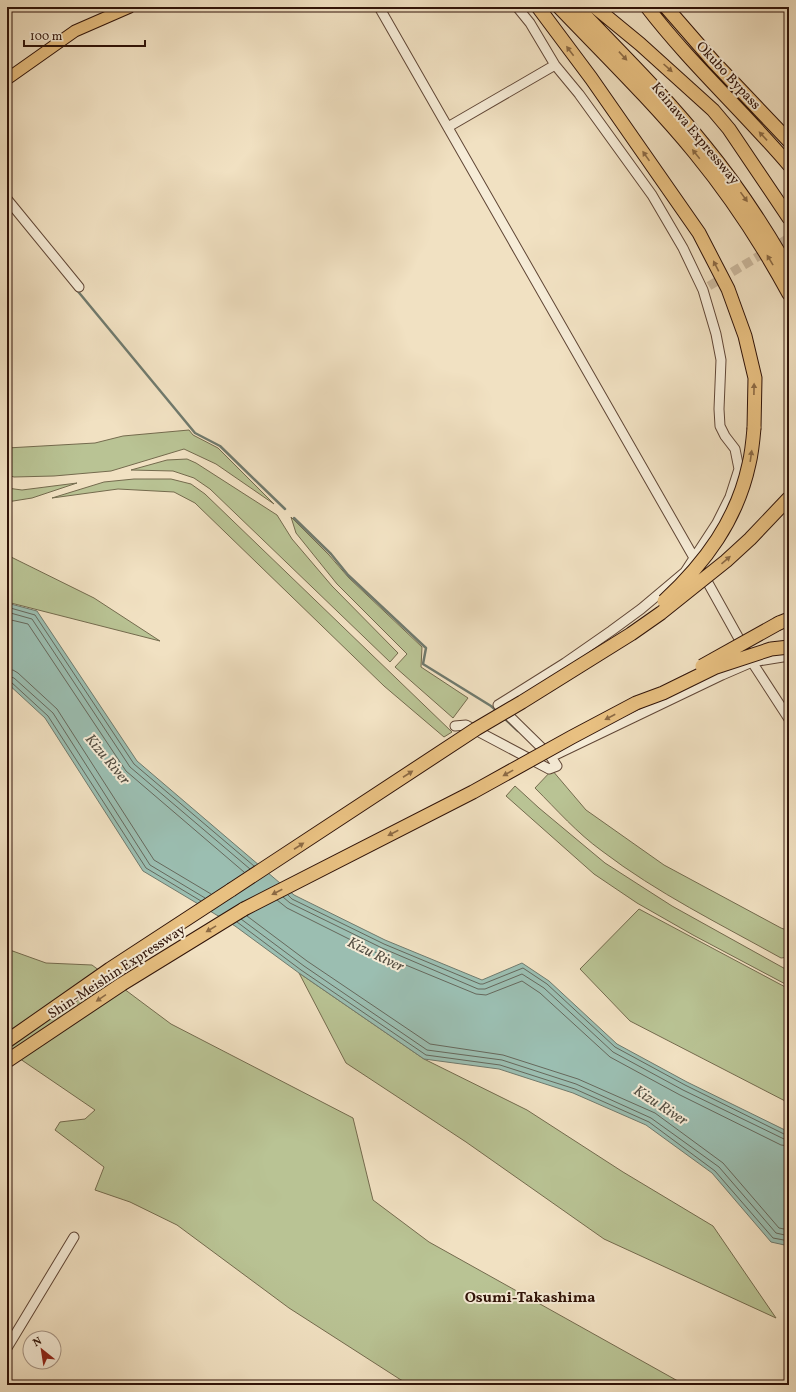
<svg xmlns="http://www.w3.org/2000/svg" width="796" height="1392" viewBox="0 0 796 1392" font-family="Vollkorn,serif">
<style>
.green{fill:#b9c394;stroke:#746b4e}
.water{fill:#9bbeb1;stroke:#707a6d}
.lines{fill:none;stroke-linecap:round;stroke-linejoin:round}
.shore{stroke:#66685c;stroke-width:1}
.stream{stroke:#707a6d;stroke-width:2.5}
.minor-tunnel{stroke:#cab89d;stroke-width:9;stroke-dasharray:9 4.5;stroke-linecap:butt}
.minor-casing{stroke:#604636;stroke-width:11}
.major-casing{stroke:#301308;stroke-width:13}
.highway-casing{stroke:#301308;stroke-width:15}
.minor{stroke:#f6ecd7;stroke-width:9}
.major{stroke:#e8c081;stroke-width:11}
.highway{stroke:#e8c081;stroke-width:13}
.highway-bridge-casing{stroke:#301308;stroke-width:15;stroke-linecap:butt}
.highway-bridge{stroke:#e8c081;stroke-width:13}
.oneway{fill:#8c6a44}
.labels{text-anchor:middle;stroke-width:4;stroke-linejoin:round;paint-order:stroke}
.street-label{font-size:14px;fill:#301308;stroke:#f6ecd7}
.water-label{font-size:15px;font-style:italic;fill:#554f43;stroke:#f6ecd7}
.neighbourhood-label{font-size:15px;font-weight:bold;fill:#301308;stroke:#f6ecd7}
</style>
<rect width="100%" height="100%" fill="#f1e1c2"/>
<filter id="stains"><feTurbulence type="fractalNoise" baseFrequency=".005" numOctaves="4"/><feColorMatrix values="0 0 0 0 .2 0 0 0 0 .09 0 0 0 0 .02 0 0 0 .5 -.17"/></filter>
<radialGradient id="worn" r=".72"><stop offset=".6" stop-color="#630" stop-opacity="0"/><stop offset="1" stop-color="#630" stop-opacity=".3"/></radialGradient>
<!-- green -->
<path class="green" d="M 189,430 L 193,435 L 218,448 L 274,504 L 216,464 L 184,449 L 111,471 L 54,476 L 14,477 L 7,475 L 7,448 L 95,443 L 123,436 Z
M 187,459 L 196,463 L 277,515 L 292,539 L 332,586 L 398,653 L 390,662 L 210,489 L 194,478 L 173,471 L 131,470 L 167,460 Z
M 134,479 L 171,479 L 191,484 L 205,494 L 452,732 L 444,737 L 384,686 L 195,503 L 174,492 L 118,489 L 52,498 L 104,482 Z
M 77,483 L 32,498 L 7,502 L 7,488 L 22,490 Z
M 291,517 L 329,555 L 349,578 L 422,647 L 421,667 L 468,698 L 453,718 L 395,667 L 407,654 L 337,584 L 296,533 Z
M 7,555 L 94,598 L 160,641 L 7,602 Z
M 552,770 L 586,810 L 664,865 L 781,928 L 789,931 L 789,957 L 781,958 C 720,924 657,893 602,851 C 577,833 557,810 535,788 Z
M 515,786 L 539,808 L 605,863 L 672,906 L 789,971 L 789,986 L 693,935 L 637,903 L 594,874 L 506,796 Z
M 639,909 L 789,989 L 789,1103 L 630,1021 L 580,969 Z
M 7,949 L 46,963 L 92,965 L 171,1024 L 353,1118 L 373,1200 L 429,1242 L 685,1385 L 415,1385 L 401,1380 L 289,1308 L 177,1225 L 130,1202 L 95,1190 L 104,1167 L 55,1130 L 60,1122 L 85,1119 L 95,1110 L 7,1050 Z
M 299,973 L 424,1059 L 527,1110 L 623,1172 L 713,1226 L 776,1318 L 604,1239 L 466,1142 L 346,1063 Z"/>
<!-- water -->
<path class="water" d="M 7,603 L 37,611 L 137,761 L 294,895 L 385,940 L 482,980 L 522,963 L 549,981 L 617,1044 L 687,1082 L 789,1132 L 789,1246 L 771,1242 L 712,1173 L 646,1125 L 573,1093 L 499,1069 L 424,1059 L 299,973 L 235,926 L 143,871 L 45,718 L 7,683 Z"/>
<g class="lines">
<!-- shore -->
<path class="shore" d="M 7,607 L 35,615 L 134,764 L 254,866
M 7,612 L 32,619 L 130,767 L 250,869
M 7,619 L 28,624 L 126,771 L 244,872
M 7,670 L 13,670 L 18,673 L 57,709 L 154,860 L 211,894
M 7,676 L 14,678 L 53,713 L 150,865 L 205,898
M 7,681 L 11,682 L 48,716 L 146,868 L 201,901
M 288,895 L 292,899 L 384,944 L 480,984 L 483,984 L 523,968 L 547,984 L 615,1047 L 685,1085 L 786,1135 L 789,1135
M 283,897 L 290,903 L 382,948 L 478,989 L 485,989 L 522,974 L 544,988 L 613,1052 L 683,1090 L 784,1139 L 789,1140
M 277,900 L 287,908 L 379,954 L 476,994 L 486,995 L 522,981 L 540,993 L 610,1057 L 680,1095 L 781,1145 L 789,1146
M 247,916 L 307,961 L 430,1044 L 503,1055 L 578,1079 L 655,1113 L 723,1163 L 779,1228 L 789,1230
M 241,919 L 304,966 L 427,1050 L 502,1060 L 576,1084 L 651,1118 L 719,1167 L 776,1233 L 789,1236
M 237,922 L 301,970 L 426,1055 L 500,1065 L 575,1089 L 649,1122 L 715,1171 L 773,1238 L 789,1241"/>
<!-- stream -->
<path class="stream" d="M 76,289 L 195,433 L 220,446 L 285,509
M 294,518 L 331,554 L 348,575 L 426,648 L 423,664 L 491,706 L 498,712
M 504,718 L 518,731"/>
<!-- minor-tunnel -->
<path class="minor-tunnel" d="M 709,286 L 789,238"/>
<defs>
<path id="minor" d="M 379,7 L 697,563
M 448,127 L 555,65
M 7,199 L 79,287
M 703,574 L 752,662 L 789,656
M 455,726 L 466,725 L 549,769 L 557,766 L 551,757 L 498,705 L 565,663 L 611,631 L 641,609 L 685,572 L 717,523 L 730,497 L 739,469 L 735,449 L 725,436 L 720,426 L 719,409 L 721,360 L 716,334 L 703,290 L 683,248 L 652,195 L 579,94 L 555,65 L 530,23 L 517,7
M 551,757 L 722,675 L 752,662 L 789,719
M 7,1348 L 74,1237"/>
<path id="major" d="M 7,79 L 75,31 L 130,7"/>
<path id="highway" d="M 538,7 L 591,78 L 699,233 L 728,289 L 745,336 L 755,378 L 754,428
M 559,7 C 605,55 653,102 695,153 C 731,197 762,244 789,294
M 577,7 C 621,53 666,97 705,146 C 737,185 764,226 789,270
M 595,7 L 640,44 L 713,110 L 729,129 L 789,218
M 647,7 C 690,63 743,111 789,165
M 666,7 L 713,61 L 789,141
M 779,623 L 789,619
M 7,1041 L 110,969 L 231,890
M 7,1061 L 122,984 L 244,909"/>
</defs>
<!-- minor casing -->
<use href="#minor" class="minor-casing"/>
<!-- major casing -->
<use href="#major" class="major-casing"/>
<!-- highway casing -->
<use href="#highway" class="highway-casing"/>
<!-- minor -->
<use href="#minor" class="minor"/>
<!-- major -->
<use href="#major" class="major"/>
<!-- highway -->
<use href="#highway" class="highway"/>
<defs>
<path id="highway-bridge" d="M 664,601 C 705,563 737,520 749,464 C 752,452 753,440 754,428
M 702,666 L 779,623
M 231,890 L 476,729 L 522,702 L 631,634 L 661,613 L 726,561 L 750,539 L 789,498
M 244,909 L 473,792 L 572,737 L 636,703 L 663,693 L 716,667 L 771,649 L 789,647"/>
</defs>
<!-- highway-bridge casing -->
<use href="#highway-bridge" class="highway-bridge-casing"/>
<!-- highway-bridge -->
<use href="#highway-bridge" class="highway-bridge"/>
</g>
<!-- one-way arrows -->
<defs><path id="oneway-solid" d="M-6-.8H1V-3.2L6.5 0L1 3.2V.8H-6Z"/></defs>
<g class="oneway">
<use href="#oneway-solid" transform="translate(570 51) rotate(-127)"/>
<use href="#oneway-solid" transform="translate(623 56) rotate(47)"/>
<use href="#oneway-solid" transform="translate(668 68) rotate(42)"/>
<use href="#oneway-solid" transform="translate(763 136) rotate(-133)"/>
<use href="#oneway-solid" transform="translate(696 154) rotate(-129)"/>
<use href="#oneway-solid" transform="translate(646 156) rotate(-125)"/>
<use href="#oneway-solid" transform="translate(744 197) rotate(54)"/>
<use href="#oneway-solid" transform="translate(770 260) rotate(-121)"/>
<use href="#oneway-solid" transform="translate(716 266) rotate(-117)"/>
<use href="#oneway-solid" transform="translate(754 389) rotate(-89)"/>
<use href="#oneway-solid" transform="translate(751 456) rotate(-82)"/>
<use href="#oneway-solid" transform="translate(726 560) rotate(-41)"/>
<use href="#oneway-solid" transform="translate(610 717) rotate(152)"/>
<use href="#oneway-solid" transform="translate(508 773) rotate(151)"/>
<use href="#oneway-solid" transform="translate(408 774) rotate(-33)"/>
<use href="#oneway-solid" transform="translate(393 833) rotate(153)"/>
<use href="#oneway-solid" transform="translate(299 846) rotate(-33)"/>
<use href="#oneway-solid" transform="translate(277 892) rotate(153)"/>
<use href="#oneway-solid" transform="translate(211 929) rotate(149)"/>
<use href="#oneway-solid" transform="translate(101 998) rotate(146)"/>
</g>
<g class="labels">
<!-- street labels -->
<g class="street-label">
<text transform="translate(729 75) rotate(47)" y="5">Okubo Bypass</text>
<text transform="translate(696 133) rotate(50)" y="5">Keinawa Expressway</text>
<text transform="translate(116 971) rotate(-33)" y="5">Shin-Meishin Expressway</text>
</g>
<!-- water labels -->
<g class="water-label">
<text transform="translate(108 759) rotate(50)" y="5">Kizu River</text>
<text transform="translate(376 954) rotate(26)" y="5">Kizu River</text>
<text transform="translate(661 1105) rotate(33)" y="5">Kizu River</text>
</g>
<!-- neighbourhood labels -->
<g class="neighbourhood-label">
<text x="530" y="1302">Osumi-Takashima</text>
</g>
</g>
<!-- margin -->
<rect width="796" height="1392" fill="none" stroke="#f1e1c2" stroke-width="24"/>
<rect x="8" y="8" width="780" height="1376" fill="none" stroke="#301308" stroke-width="2"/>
<rect x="12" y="12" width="772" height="1368" fill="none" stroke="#301308"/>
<!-- north arrow -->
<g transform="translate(42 1350) rotate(330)"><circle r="19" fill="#f6ecd7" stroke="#a79584"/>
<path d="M0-3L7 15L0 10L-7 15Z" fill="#8f2418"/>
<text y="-6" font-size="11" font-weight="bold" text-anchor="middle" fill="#301308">N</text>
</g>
<!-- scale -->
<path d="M24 40v6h121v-6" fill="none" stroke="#301308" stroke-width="2"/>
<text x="30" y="40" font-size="12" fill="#301308" stroke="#f6ecd7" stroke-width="3" paint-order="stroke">100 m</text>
<rect width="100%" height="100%" filter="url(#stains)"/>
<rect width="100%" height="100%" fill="url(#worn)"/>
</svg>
